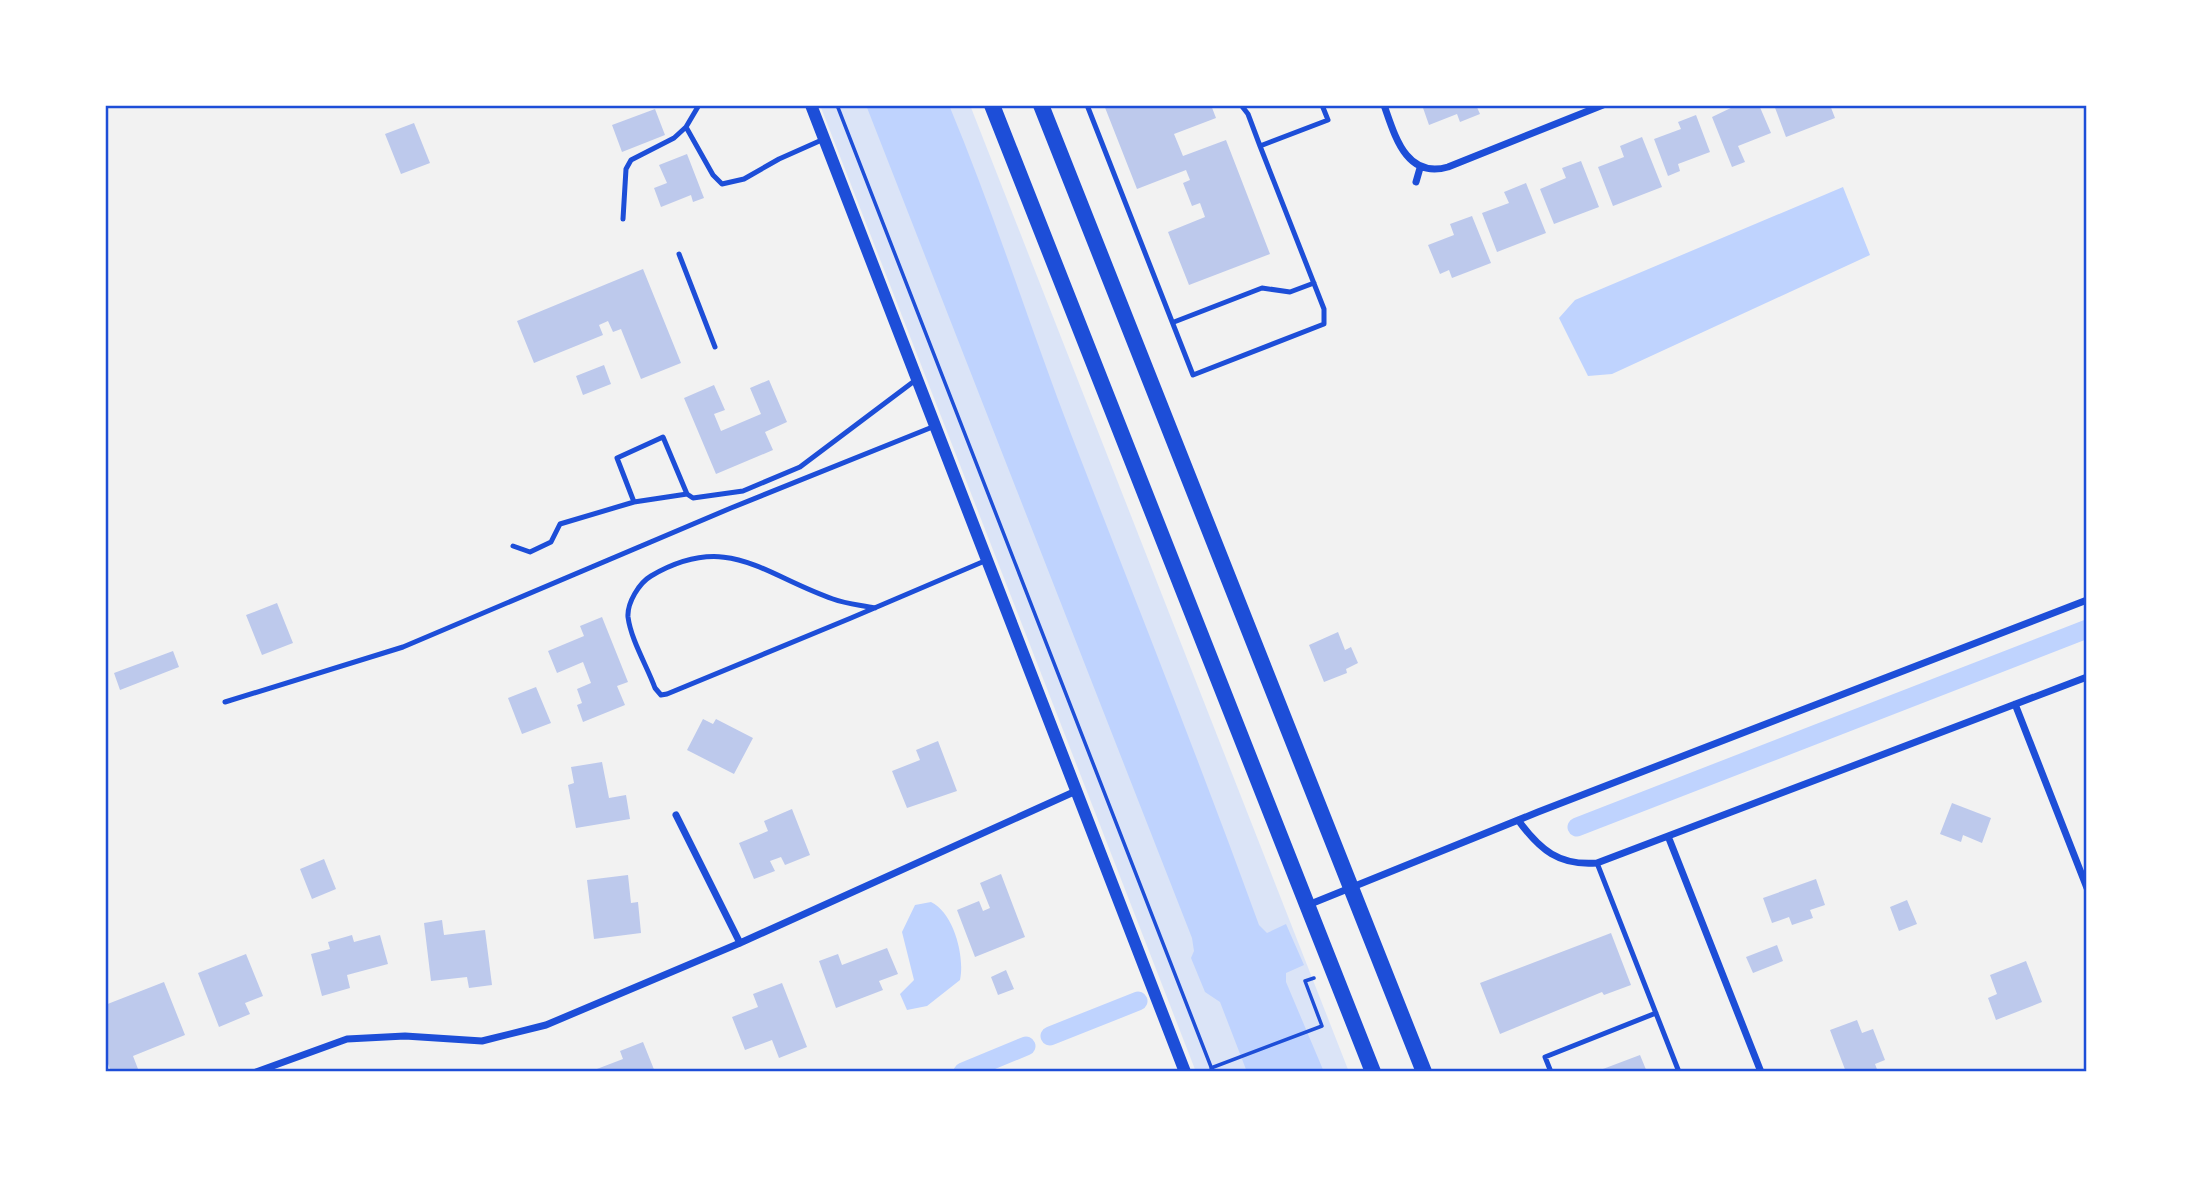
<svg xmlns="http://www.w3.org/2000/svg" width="2192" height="1177" viewBox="0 0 2192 1177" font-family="'Archivo Narrow',sans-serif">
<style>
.green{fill:#dbe4f7}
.water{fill:#bfd3fe}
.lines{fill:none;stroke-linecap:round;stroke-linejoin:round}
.canal{stroke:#bfd3fe;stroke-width:19}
.building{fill:#bdc9ec}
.path{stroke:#1d4ed8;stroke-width:3.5}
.service{stroke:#1d4ed8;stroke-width:5}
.minor{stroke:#1d4ed8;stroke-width:7}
.tertiary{stroke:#1d4ed8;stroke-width:12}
.primary{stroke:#1d4ed8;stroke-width:16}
.neatline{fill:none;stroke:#1d4ed8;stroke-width:2.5}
</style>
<rect width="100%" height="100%" fill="#f2f2f2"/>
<!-- green -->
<path class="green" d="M 820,105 L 970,105 L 1349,1072 L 1196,1072 Z"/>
<!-- water -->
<path class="water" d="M 866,105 L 949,105 C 994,213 1029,324 1071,434 C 1134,597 1199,760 1259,925 L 1267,933 L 1286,924 L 1304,965 L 1286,973 L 1286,982 L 1324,1072 L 1247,1072 L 1220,1002 L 1205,992 L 1191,958 L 1194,951 L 1192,938 Z
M 1843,187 L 1870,255 L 1612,374 L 1588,376 L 1559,318 L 1575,300 Z
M 931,902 C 954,913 965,957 960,980 L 927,1006 L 907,1010 L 900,994 L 914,980 L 902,932 L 915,905 Z"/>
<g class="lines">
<!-- canal -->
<path class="canal" d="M 1577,827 L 2087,629
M 1050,1036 L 1138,1001
M 963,1072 L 1026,1046"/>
</g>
<!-- building -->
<path class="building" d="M 1104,105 L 1211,105 L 1216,118 L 1174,134 L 1183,156 L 1226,140 L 1270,254 L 1189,285 L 1168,232 L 1205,217 L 1200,203 L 1192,206 L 1183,183 L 1190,180 L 1186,170 L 1137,189 Z
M 1422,105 L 1476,105 L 1480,114 L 1460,122 L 1457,114 L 1429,125 Z
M 1737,105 L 1759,105 L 1771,133 L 1738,146 L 1745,162 L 1732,167 L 1712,117 Z
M 1774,105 L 1830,105 L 1835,118 L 1786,137 Z
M 655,109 L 665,135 L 622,152 L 612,125 Z
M 1696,115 L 1710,152 L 1678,164 L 1680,171 L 1668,176 L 1654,139 L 1681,129 L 1678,122 Z
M 414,123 L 430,163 L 401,174 L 385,134 Z
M 1642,137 L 1662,187 L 1613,206 L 1598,167 L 1624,157 L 1620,146 Z
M 687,154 L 704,198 L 693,202 L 691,195 L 661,207 L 654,188 L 667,183 L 659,165 Z
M 1581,161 L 1599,207 L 1554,224 L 1540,189 L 1566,178 L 1562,168 Z
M 1526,183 L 1546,233 L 1497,252 L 1482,213 L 1509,203 L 1504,192 Z
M 1472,216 L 1491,263 L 1452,278 L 1449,270 L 1440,274 L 1428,245 L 1454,235 L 1450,224 Z
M 643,269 L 681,363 L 641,379 L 621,329 L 613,332 L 608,321 L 599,325 L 603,335 L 534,363 L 517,321 Z
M 604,365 L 611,384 L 583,395 L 576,376 Z
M 769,380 L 787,422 L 765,432 L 773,450 L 716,474 L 684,398 L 714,385 L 725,410 L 714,414 L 721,431 L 761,414 L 750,388 Z
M 277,603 L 293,643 L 262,655 L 246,615 Z
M 602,617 L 628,682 L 617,686 L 625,705 L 583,722 L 577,705 L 582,703 L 577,689 L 591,683 L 583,662 L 557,673 L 548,651 L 584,636 L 580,626 Z
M 1338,632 L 1345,650 L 1351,647 L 1358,663 L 1346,669 L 1347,673 L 1324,682 L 1309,645 Z
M 173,651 L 179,667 L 120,690 L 114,673 Z
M 536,687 L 551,723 L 522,734 L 508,698 Z
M 703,719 L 713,724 L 716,719 L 753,738 L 734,774 L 687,750 Z
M 938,741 L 957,791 L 907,808 L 892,771 L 920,760 L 916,750 Z
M 602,762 L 609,798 L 626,795 L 630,819 L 576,828 L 568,785 L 574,783 L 571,767 Z
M 1952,803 L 1991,818 L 1982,843 L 1963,835 L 1961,842 L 1940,834 Z
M 792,809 L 810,855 L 785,865 L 781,857 L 770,861 L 775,871 L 754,879 L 739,843 L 768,831 L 764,821 Z
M 324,859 L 336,889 L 312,899 L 300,869 Z
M 1001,874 L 1025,937 L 975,957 L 957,910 L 979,901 L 983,911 L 990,908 L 980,883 Z
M 628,875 L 631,903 L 638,902 L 641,933 L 594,939 L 587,880 Z
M 1816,879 L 1825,905 L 1810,910 L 1813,918 L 1792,925 L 1789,917 L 1772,923 L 1763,898 Z
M 1907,900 L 1917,924 L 1899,931 L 1890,907 Z
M 442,920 L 444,935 L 485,930 L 492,985 L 469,988 L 467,977 L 431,981 L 424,923 Z
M 1611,933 L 1631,985 L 1604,995 L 1602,992 L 1500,1034 L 1480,983 Z
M 352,935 L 354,942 L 380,935 L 388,964 L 347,975 L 350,988 L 322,996 L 311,954 L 330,949 L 328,942 Z
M 1777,945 L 1783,961 L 1753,973 L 1746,957 Z
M 887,948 L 898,974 L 879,981 L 883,990 L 836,1008 L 819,961 L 838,954 L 842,965 Z
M 246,954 L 263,996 L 245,1003 L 250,1014 L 219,1027 L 198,973 Z
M 2026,961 L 2042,1002 L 1996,1020 L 1988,998 L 1997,994 L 1990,975 Z
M 1006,970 L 1014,989 L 998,995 L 991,977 Z
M 164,982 L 185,1035 L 133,1056 L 138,1069 L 111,1072 L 105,1056 L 105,1005 Z
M 782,983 L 807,1047 L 779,1058 L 772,1040 L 745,1050 L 732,1017 L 758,1007 L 753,994 Z
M 1857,1020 L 1862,1033 L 1873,1029 L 1885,1060 L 1875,1064 L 1878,1072 L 1846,1072 L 1830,1030 Z
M 643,1042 L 655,1072 L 589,1072 L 623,1059 L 620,1051 Z
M 1640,1055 L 1647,1072 L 1595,1072 Z"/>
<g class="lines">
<!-- path -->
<path class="path" d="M 837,105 L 1213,1072
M 1211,1068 L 1322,1026 L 1305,981 L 1314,978"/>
<!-- service -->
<path class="service" d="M 1087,105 L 1193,375 L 1324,324 L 1324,309 L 1260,146
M 1241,105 L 1248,114 L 1260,146 L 1328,120 L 1322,105
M 686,127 L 699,105
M 623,219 L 626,169 L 631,160 L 674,138 L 686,127 L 713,175 L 722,184 L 744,179 L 779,159 L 824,139
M 679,254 L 715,347
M 1174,322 L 1262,288 L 1290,292 L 1314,283
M 687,494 L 634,502 L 617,458 L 663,437 L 687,494 L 693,498 L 743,491 L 800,467 L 917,379
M 513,546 L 530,552 L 551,542 L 560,524 L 634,502
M 875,608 C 861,605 846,604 833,599 C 763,575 728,531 651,576 C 639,583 627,603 628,617 C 631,640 647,666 655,688 L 661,695 L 667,694 L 851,618 L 987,560
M 225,702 L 403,647 L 731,508 L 935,426
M 1597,863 L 1679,1072
M 1551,1072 L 1545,1057 L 1656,1013"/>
<!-- minor -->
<path class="minor" d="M 1384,105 C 1395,136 1406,179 1448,167 L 1603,105
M 1416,182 L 1420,168
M 2015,704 L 2087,888
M 676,815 L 740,943
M 1518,820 C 1540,850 1559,866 1597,863 L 2087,677
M 1668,836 L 1761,1072
M 1308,905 L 1538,812 L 2087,600
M 256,1072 L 347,1039 L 405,1036 L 482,1041 L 546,1025 L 740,943 L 1076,791"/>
<!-- tertiary -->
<path class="tertiary" d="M 811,105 L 1185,1072"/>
<!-- primary -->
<path class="primary" d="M 992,105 L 1373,1072
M 1041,105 L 1424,1072"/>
</g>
<!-- border -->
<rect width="2192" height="1177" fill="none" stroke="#ffffff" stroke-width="214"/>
<rect x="107" y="107" width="1978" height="963" class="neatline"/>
</svg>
